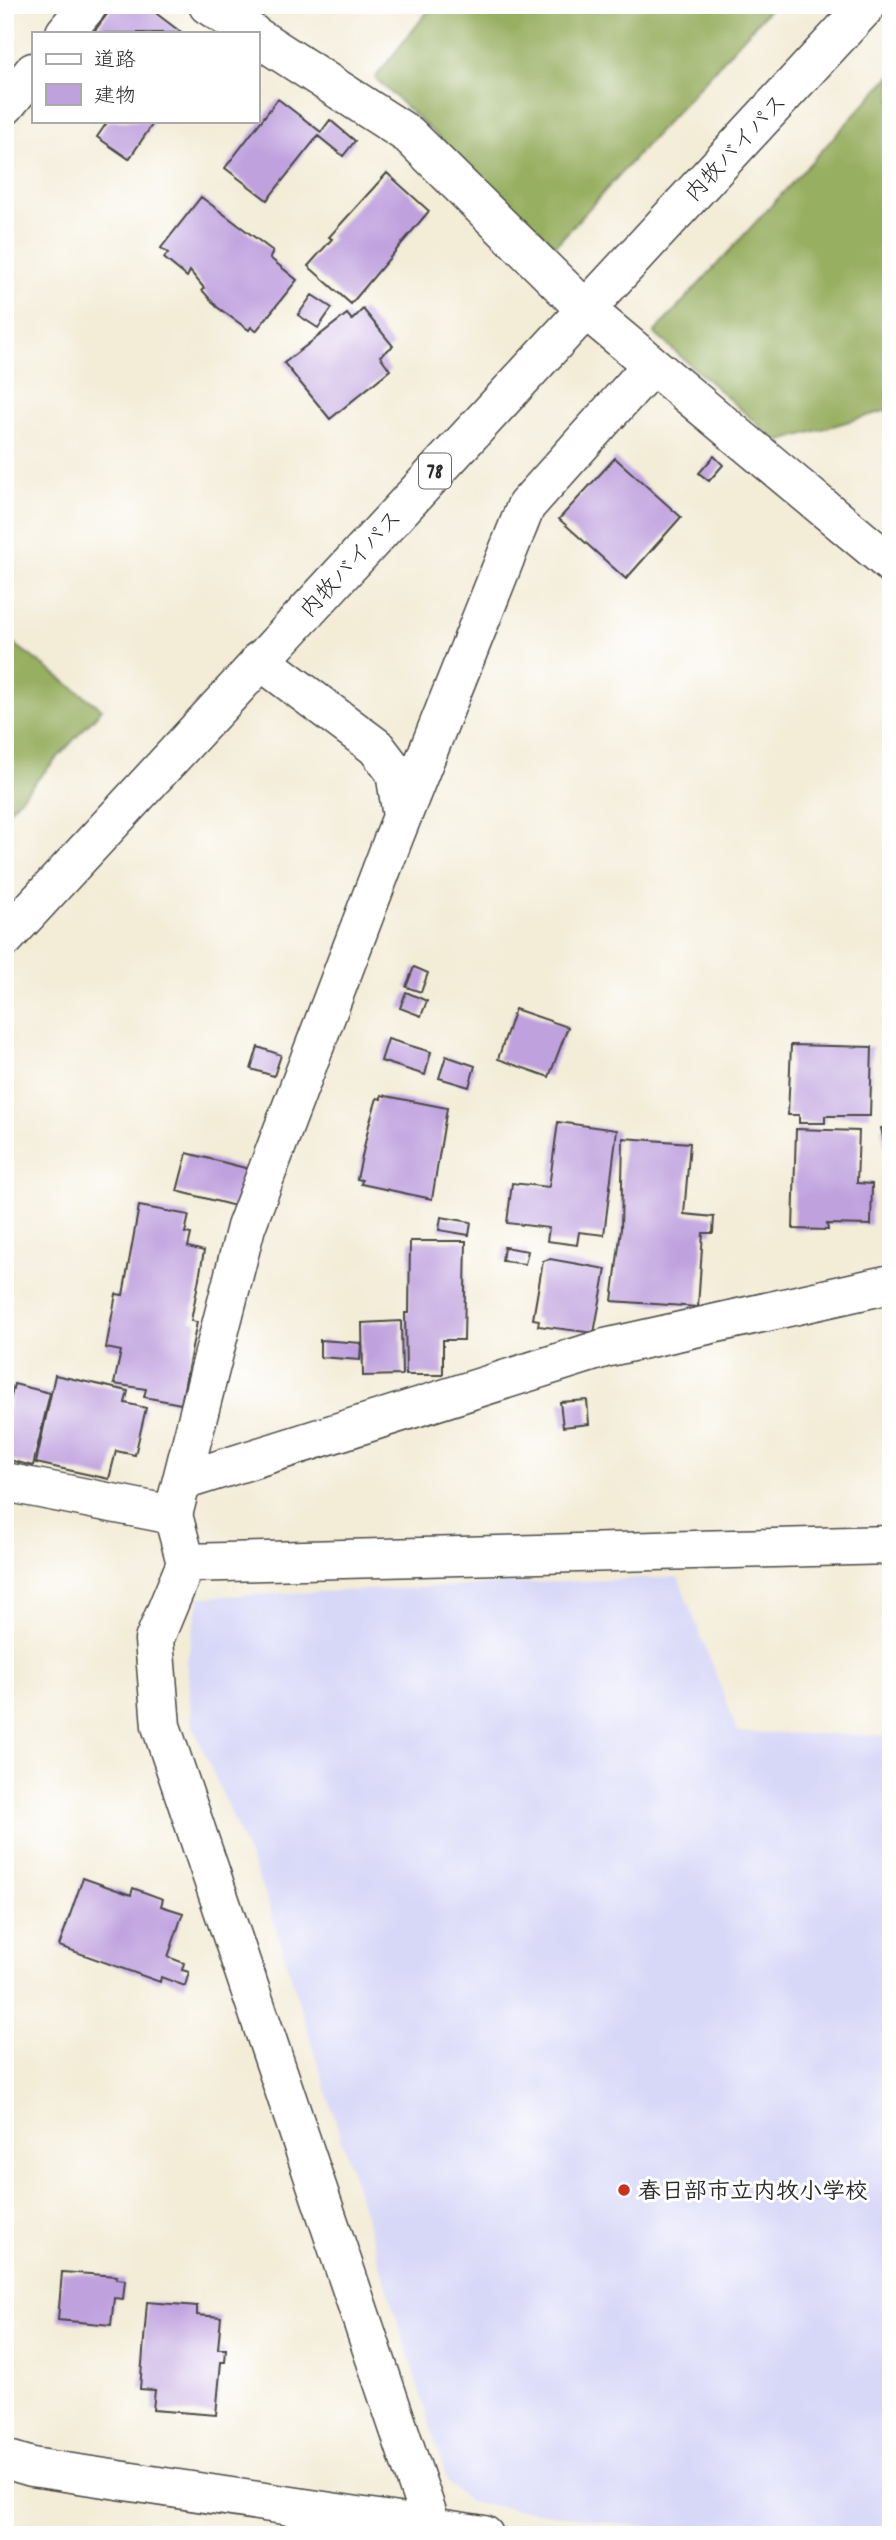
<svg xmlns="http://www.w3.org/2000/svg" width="896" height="2540" viewBox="0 0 896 2540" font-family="Dekko,'Klee One',sans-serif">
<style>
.built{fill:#d7d7f8}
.forest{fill:#97af60;stroke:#616d46;stroke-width:2}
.building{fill:#bfa1de}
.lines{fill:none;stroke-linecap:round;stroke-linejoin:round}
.minor-casing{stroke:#494845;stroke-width:41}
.major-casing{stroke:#494845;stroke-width:41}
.minor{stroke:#fff;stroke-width:38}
.major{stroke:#fff;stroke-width:38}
.poi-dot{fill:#c8321e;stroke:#fff;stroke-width:2.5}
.labels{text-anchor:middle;stroke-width:6;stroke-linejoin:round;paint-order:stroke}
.shield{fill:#fff;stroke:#6b6b6b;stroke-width:2}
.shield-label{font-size:21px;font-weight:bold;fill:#2b2b2b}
.street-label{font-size:23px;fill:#2b2b2b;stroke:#fff}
.poi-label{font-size:23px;font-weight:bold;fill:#2b2b2b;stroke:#fff;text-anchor:start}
</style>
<rect width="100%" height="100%" fill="#fff"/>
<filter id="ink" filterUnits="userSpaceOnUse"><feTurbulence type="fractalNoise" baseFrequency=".0143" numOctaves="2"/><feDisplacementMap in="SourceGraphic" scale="14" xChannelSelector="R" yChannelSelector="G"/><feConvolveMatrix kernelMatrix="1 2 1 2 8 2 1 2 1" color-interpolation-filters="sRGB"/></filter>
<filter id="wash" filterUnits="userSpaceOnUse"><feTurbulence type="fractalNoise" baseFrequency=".00686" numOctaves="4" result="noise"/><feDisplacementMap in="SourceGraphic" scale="28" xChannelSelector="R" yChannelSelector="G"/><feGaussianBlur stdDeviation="1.57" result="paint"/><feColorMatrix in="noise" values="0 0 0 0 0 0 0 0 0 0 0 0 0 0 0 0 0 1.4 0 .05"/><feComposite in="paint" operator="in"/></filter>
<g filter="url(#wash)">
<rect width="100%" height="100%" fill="#f3ecd7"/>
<!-- built -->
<path class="built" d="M 678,1577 L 738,1732 L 891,1736 L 891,2535 L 698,2535 L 469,2502 L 448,2483 L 266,1896 L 192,1724 L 187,1660 L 200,1597 Z"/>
<!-- forest -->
<path class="forest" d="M 433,5 L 773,5 L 555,246 L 375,78 Z
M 891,75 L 891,409 L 778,442 L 654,333 Z
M 5,637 L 102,709 L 5,815 Z"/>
<g id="blocks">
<!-- building -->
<path class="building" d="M 114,5 L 145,5 L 182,33 L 93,33 Z
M 278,99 L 321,132 L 330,120 L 355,141 L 343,156 L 318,136 L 267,200 L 225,168 Z
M 108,121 L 152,121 L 154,122 L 129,159 L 97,137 Z
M 387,173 L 429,211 L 351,304 L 308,266 L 332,239 L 329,237 Z
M 201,197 L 273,251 L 270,258 L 297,280 L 256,331 L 251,327 L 249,330 L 217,307 L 202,290 L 204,288 L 190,271 L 187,277 L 164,258 L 168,253 L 161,248 Z
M 312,295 L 332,308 L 318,328 L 298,315 Z
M 363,309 L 393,346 L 380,356 L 390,370 L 330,419 L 284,363 L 347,314 L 352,320 Z
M 714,456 L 723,465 L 709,481 L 699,473 Z
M 615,458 L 681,517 L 626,579 L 559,519 Z
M 414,967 L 428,973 L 421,992 L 406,987 Z
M 406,992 L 427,1001 L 421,1016 L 400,1008 Z
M 515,1009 L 568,1027 L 549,1077 L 498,1059 Z
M 388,1039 L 431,1052 L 425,1075 L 381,1061 Z
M 791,1045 L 872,1047 L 870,1116 L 825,1116 L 825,1123 L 799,1123 L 799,1115 L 788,1115 Z
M 258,1047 L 281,1055 L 274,1076 L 251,1069 Z
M 446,1056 L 475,1066 L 469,1087 L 439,1078 Z
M 381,1095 L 447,1108 L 432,1199 L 361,1184 L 362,1180 L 357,1179 L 369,1125 L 377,1098 L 381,1099 Z
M 558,1122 L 617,1130 L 604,1235 L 579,1232 L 577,1245 L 547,1241 L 549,1228 L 507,1223 L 512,1183 L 549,1187 Z
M 891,1126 L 891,1169 L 890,1169 L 881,1128 Z
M 796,1129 L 859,1131 L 857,1183 L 872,1184 L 871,1225 L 827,1224 L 828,1230 L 793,1229 Z
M 623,1138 L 690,1143 L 684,1214 L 714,1217 L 713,1233 L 703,1233 L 698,1307 L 612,1301 L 621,1229 Z
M 187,1153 L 253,1170 L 243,1208 L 177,1191 Z
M 139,1206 L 189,1215 L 185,1233 L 191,1234 L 188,1247 L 204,1251 L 191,1321 L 197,1322 L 181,1404 L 144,1397 L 146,1389 L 114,1384 L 121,1351 L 106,1348 L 116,1294 L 123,1295 Z
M 441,1217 L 471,1222 L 469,1235 L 439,1230 Z
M 410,1241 L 466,1241 L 464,1340 L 443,1340 L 443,1375 L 406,1375 L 405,1313 L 409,1313 Z
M 504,1247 L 528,1251 L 525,1264 L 502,1261 Z
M 550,1259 L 606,1269 L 594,1333 L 538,1326 L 539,1320 L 533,1319 L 543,1261 Z
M 401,1321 L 402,1375 L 363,1376 L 362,1323 Z
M 320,1340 L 361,1343 L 360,1360 L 320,1357 Z
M 55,1375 L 128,1391 L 125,1403 L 146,1408 L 135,1455 L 116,1451 L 109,1479 L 36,1463 Z
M 14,1384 L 50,1393 L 33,1466 L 9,1460 L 10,1456 L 5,1455 L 5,1422 Z
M 587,1400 L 589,1424 L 563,1427 L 560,1402 Z
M 83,1878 L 131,1895 L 133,1888 L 163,1899 L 161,1906 L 183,1913 L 168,1957 L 184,1963 L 182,1970 L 189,1972 L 185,1986 L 161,1977 L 160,1982 L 59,1946 Z
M 62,2272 L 117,2276 L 116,2279 L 125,2280 L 123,2299 L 114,2298 L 111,2325 L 58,2320 Z
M 147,2302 L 197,2306 L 197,2315 L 221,2317 L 218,2349 L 226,2349 L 225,2362 L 221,2362 L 216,2415 L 153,2410 L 155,2390 L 140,2389 Z"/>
</g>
</g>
<g filter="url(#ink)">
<use href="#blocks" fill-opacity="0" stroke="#494845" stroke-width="2"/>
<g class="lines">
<defs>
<path id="minor" d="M 208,5 L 252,33
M 65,33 L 88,5
M 257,37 L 409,135 L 585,309 L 891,564
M 5,106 L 33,72
M 260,660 L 376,747 L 395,772 L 402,816
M 183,1481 L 605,1348 L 891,1284
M 5,1482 L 173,1515
M 186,1563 L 891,1545
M 5,2459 L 32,2467 L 484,2535
M 432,2527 L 161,1726 L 154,1640 L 186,1563 L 173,1515 L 246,1227 L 394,837 L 526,506 L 652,365"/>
<path id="major" d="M 5,938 L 867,5"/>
</defs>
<!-- minor casing -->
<use href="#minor" class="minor-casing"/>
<!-- major casing -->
<use href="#major" class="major-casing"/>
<!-- minor -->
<use href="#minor" class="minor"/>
<!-- major -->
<use href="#major" class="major"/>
</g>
</g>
<!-- markers -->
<circle class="poi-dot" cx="624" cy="2190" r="7"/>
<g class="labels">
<!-- shield labels -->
<rect class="shield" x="419" y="453.5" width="32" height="35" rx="5"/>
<g class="shield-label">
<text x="435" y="478">78</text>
</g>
<!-- street labels -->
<g class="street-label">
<text transform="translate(735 147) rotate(-47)" y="8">内牧バイパス</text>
<text transform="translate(350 563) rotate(-47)" y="8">内牧バイパス</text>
</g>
<!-- poi labels -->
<g class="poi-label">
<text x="638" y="2198">春日部市立内牧小学校</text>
</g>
</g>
<!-- margin -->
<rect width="896" height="2540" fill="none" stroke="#fff" stroke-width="28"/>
<!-- legend -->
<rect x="32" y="32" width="228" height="91" fill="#ffffff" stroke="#aaaaaa" stroke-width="2"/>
<rect x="46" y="54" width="35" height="10" fill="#ffffff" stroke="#aaaaaa" stroke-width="2"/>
<text x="94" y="66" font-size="21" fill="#2b2b2b">道路</text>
<rect x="46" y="84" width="35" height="21" fill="#bfa1de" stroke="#aaaaaa" stroke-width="2"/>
<text x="94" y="102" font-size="21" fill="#2b2b2b">建物</text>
</svg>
